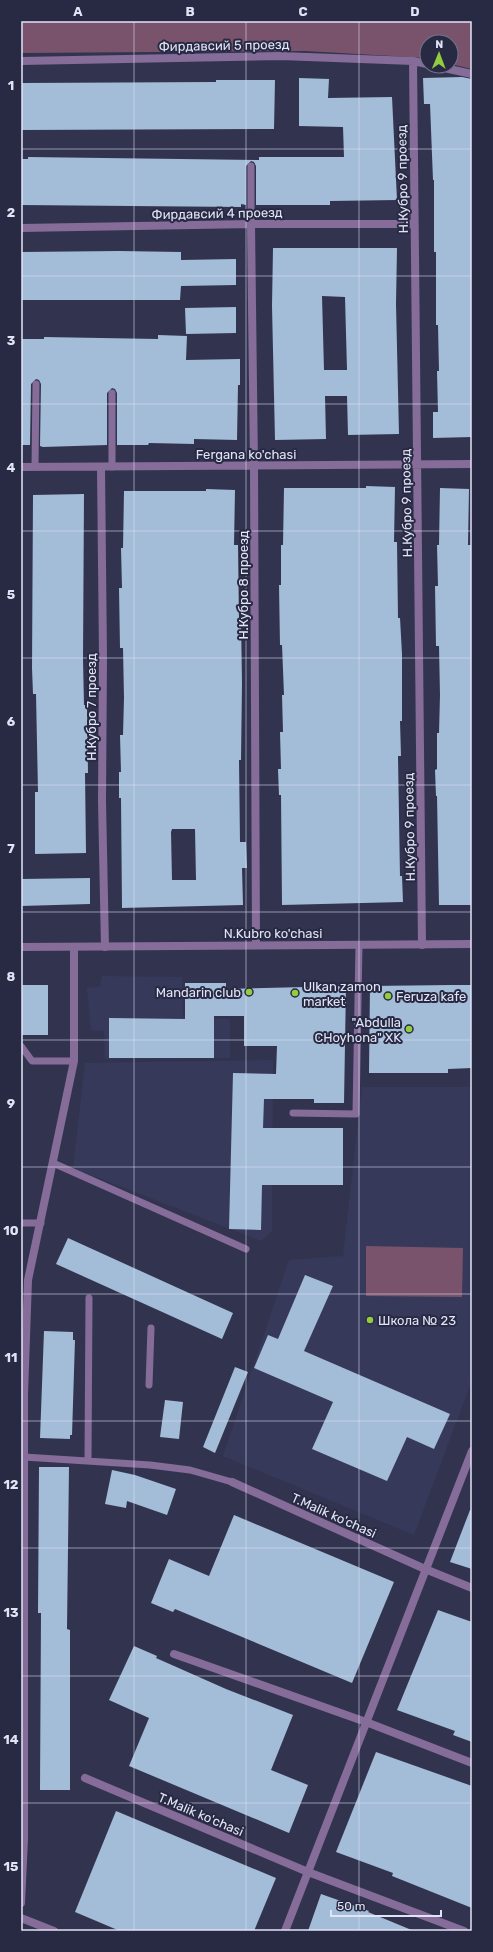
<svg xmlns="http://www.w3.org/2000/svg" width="493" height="1952" viewBox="0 0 493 1952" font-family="Rubik,sans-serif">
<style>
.built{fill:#37395b}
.green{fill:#79536b}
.building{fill:#a3bcd7;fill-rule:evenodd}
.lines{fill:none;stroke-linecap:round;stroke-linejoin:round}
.service{stroke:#866c99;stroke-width:7}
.minor{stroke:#866c99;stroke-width:8}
.tertiary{stroke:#866c99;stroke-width:8}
.grid{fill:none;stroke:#e2e4f6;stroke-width:1;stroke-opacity:0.55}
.poi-dot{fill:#93cc3d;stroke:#282a44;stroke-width:1.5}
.labels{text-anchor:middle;stroke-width:4;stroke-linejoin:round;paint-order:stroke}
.street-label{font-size:13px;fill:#e2e4f6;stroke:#282a44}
.poi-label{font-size:13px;fill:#e2e4f6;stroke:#282a44;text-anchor:start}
.neatline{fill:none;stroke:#e2e4f6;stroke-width:1.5}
.grid-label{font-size:13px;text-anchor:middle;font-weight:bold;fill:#e2e4f6}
</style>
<rect width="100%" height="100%" fill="#32344f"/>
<!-- built -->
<path class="built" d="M 102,976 L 182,977 L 183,1017 L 230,1019 L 230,1058 L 105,1059 L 104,1031 L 91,1030 L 87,988 L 100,987 Z
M 273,1060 L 272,1231 L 261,1241 L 73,1168 L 85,1063 Z
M 362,1087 L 471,1087 L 472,1380 L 414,1535 L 223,1456 L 289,1260 L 343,1256 Z"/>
<!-- green -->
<path class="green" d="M 21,21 L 472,21 L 472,69 L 451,64 L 451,42 L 427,42 L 427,58 L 305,51 L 21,53 Z
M 366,1246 L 463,1248 L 462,1297 L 366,1296 Z"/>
<!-- building -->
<path class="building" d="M 462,77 L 472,79 L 472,437 L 433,438 L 433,412 L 438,412 L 437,371 L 439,371 L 438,325 L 436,325 L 436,252 L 434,252 L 434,180 L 433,180 L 430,104 L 424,104 L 423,78 Z
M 299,78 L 329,79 L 328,98 L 392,97 L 397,200 L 330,201 L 330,205 L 256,205 L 256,166 L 254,162 L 251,161 L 246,166 L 246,205 L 241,204 L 241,207 L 21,205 L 21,159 L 28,159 L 28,157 L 259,160 L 259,157 L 344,157 L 343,127 L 299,126 Z
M 216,80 L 275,80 L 274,129 L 21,130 L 21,83 L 216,82 Z
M 273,248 L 397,248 L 396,304 L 399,434 L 348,435 L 347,396 L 325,396 L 326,439 L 275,440 L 272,306 ZM 322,296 L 345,297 L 347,370 L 324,370 Z
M 119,251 L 181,252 L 181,260 L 236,259 L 236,285 L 181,286 L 180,300 L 21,300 L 21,252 Z
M 236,307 L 236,333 L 186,334 L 185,308 Z
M 158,335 L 187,336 L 186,360 L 240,359 L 240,385 L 238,385 L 237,440 L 194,439 L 194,444 L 149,443 L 148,445 L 117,445 L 117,393 L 115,389 L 112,388 L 107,393 L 107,445 L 43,447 L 40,446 L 41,384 L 39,380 L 36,379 L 31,384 L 30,445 L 21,445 L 21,339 L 44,339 L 44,337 L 158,339 Z
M 366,486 L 395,487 L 394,542 L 397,542 L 398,618 L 400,618 L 402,654 L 402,721 L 400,721 L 401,756 L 398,756 L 400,876 L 402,876 L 403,902 L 282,905 L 281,795 L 279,795 L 278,769 L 281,769 L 280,732 L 283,732 L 282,695 L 284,695 L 282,645 L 280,645 L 279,585 L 281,585 L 281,545 L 283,545 L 284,488 L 366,488 Z
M 440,488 L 469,489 L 468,545 L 472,545 L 472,905 L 439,905 L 437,796 L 436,796 L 435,770 L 437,769 L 437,733 L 439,733 L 440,695 L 439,646 L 436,646 L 435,586 L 438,586 L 437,545 L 439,545 Z
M 206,489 L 235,490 L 234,545 L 238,545 L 239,621 L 241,621 L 242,683 L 241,760 L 239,760 L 240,842 L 246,842 L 247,868 L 242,868 L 243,905 L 122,908 L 121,798 L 119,798 L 119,772 L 121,772 L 120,735 L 123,735 L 124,698 L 123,648 L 120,648 L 119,588 L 122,588 L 121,548 L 123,548 L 124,491 L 206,491 ZM 172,829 L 195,829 L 196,880 L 172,880 L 171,832 Z
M 84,494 L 83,660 L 84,705 L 87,705 L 88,773 L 85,773 L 86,853 L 35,854 L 35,792 L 38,792 L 36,694 L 33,694 L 32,668 L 33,495 Z
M 90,878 L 90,904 L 21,906 L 21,879 Z
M 185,983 L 226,983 L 226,989 L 346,986 L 344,1103 L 314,1103 L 314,1099 L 264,1099 L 263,1128 L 343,1128 L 343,1185 L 262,1185 L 261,1230 L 229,1229 L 233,1073 L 276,1074 L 277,1046 L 244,1046 L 244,1016 L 214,1016 L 214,1058 L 109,1058 L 109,1018 L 185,1019 Z
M 21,985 L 48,985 L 48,1035 L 21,1035 Z
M 451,985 L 472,985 L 472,1068 L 448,1069 L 448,1073 L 369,1073 L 370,986 Z
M 68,1238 L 233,1313 L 222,1339 L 56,1264 Z
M 305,1275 L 333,1286 L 304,1351 L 450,1414 L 434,1449 L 407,1437 L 387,1481 L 312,1449 L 333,1402 L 254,1368 L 268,1335 L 278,1339 Z
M 44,1331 L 73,1332 L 73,1340 L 75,1340 L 72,1435 L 70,1435 L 70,1439 L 40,1438 Z
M 235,1367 L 248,1372 L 215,1453 L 203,1447 Z
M 165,1400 L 183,1402 L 179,1439 L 160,1437 Z
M 39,1467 L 69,1467 L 67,1629 L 70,1630 L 70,1790 L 40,1790 L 41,1613 L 38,1613 Z
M 112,1470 L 135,1475 L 176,1489 L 167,1515 L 127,1501 L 126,1508 L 105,1504 Z
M 470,1510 L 472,1510 L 472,1569 L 450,1562 Z
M 234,1515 L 394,1582 L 352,1683 L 175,1609 L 173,1612 L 151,1603 L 169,1559 L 209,1576 Z
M 438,1610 L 472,1622 L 472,1742 L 453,1735 L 455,1731 L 397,1710 Z
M 134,1646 L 157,1656 L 156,1658 L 226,1689 L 293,1715 L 271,1770 L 308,1785 L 289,1833 L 129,1766 L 149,1718 L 109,1700 Z
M 376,1752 L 472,1786 L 472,1908 L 392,1876 L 393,1873 L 336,1852 Z
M 116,1811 L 276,1878 L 254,1931 L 120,1931 L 75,1912 Z
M 321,1894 L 369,1911 L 368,1912 L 414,1931 L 308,1931 Z"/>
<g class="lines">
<!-- service -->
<path class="service" d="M 251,166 L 251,224
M 35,467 L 36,384
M 112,467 L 112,393
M 21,1046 L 32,1061 L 74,1061
M 293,1113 L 356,1114 L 359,945
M 53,1163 L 246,1249
M 21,1223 L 41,1223
M 149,1385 L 151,1328
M 24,1457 L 150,1465 L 190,1470 L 232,1482
M 88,1460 L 89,1298"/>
<!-- minor -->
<path class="minor" d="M 21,61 L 281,56 L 413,61 L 427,64
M 413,61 L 422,945
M 435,66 L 472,74
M 251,224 L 254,466 L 256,945
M 21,228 L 251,224 L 414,224
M 21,467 L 472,464
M 101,467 L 103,657 L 102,801 L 105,947
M 232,1482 L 425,1569 L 472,1588
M 174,1654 L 366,1722 L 472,1763
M 85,1778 L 308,1872 L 464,1931
M 21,1903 L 24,1839 L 24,1394 L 28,1280 L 74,1061 L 74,947
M 21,1918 L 54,1931
M 285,1931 L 472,1451"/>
<!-- tertiary -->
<path class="tertiary" d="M 21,947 L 472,944"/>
</g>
<!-- grid -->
<path class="grid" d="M 134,21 L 134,1931M 246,21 L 246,1931M 359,21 L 359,1931M 21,149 L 472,149M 21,276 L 472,276M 21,404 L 472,404M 21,531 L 472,531M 21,658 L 472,658M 21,785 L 472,785M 21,912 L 472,912M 21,1040 L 472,1040M 21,1167 L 472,1167M 21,1294 L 472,1294M 21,1421 L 472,1421M 21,1548 L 472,1548M 21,1676 L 472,1676M 21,1803 L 472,1803"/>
<!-- markers -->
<g class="poi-dot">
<circle cx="249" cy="992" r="4"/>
<circle cx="295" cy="993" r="4"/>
<circle cx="388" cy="996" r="4"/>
<circle cx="409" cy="1029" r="4"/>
<circle cx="370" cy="1320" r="4"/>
</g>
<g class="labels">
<!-- street labels -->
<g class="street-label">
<text transform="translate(224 45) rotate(-1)" y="5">Фирдавсий 5 проезд</text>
<text transform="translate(402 179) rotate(-91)" y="5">Н.Кубро 9 проезд</text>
<text transform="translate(217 213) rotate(-1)" y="5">Фирдавсий 4 проезд</text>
<text x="246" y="459">Fergana ko'chasi</text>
<text transform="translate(406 503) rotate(-91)" y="5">Н.Кубро 9 проезд</text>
<text transform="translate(243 585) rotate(-90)" y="5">Н.Кубро 8 проезд</text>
<text transform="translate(91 707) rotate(-90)" y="5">Н.Кубро 7 проезд</text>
<text transform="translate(409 827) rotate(-91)" y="5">Н.Кубро 9 проезд</text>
<text x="273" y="938">N.Kubro ko'chasi</text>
<text transform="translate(334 1515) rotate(24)" y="5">T.Malik ko'chasi</text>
<text transform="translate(201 1814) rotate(23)" y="5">T.Malik ko'chasi</text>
</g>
<!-- poi labels -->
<g class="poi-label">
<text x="303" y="991">Ulkan zamon<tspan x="303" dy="15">market</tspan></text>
<text x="241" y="997" text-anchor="end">Mandarin club</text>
<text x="396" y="1001">Feruza kafe</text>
<text x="401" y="1027" text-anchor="end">"Abdulla<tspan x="401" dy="15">CHoyhona" XK</tspan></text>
<text x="378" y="1325">Школа № 23</text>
</g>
</g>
<!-- border -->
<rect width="493" height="1952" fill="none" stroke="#282a44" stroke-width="44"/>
<!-- north arrow -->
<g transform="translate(439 54) rotate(1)"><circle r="19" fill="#282a44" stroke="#72748b"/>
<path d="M0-3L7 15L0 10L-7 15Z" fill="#93cc3d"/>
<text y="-6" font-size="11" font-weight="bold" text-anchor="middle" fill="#e2e4f6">N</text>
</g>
<!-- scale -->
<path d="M331 1910v6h110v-6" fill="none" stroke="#e2e4f6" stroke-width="2"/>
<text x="337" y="1910" font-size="12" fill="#e2e4f6" stroke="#282a44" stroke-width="3" paint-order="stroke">50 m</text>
<rect x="22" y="22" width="449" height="1908" class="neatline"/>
<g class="grid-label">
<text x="78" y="16">A</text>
<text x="190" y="16">B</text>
<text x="303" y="16">C</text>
<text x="415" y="16">D</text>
<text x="11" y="90">1</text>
<text x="11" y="217">2</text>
<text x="11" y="345">3</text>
<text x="11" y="472">4</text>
<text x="11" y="599">5</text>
<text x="11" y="726">6</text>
<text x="11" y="853">7</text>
<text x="11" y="981">8</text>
<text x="11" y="1108">9</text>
<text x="11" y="1235">10</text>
<text x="11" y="1362">11</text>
<text x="11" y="1489">12</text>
<text x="11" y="1617">13</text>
<text x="11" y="1744">14</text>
<text x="11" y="1871">15</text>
</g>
</svg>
